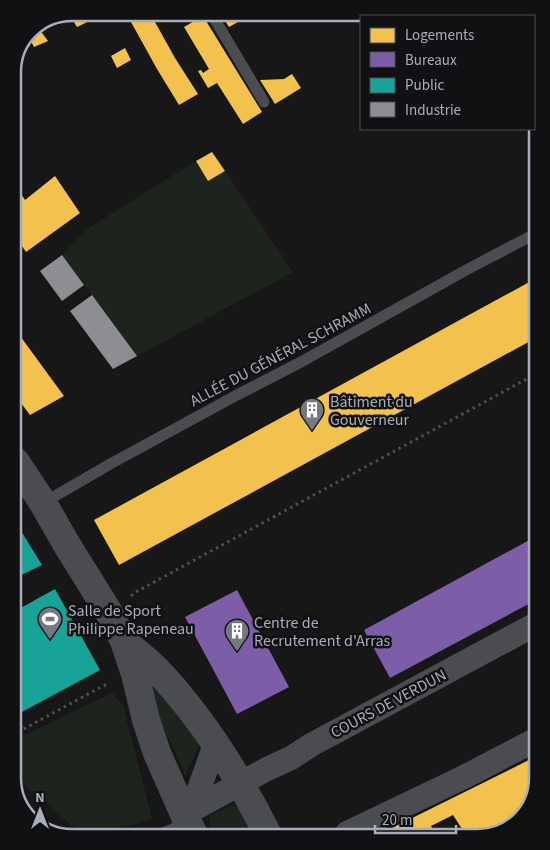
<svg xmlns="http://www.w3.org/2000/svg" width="550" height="850" viewBox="0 0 550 850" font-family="'Source Sans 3',sans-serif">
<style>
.green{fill:#1d241e}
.homes{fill:#f2c14e}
.offices{fill:#7b5ea7}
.public{fill:#17a398}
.industry{fill:#8d8d92}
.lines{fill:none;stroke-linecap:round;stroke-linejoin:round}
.path{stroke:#4d4e52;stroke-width:3;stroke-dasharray:2.5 4;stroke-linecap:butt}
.service{stroke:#4b4c50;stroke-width:11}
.minor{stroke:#4b4c50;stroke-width:24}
.tertiary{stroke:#4b4c50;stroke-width:28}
.labels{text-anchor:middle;stroke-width:5;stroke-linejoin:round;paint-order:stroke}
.street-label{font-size:16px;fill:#a8adb8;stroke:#111113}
.poi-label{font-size:16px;fill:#a8adb8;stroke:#111113;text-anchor:start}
.rim{fill:none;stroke:#a8adb8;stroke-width:2.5}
</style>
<rect width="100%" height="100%" fill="#171717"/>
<!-- green -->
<path class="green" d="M 196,161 L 208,181 L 225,171 L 293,272 L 137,356 L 62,255 L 90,227 Z
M 146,683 L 172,703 L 202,740 L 185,776 L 179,760 L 156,712 Z
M 112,693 L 123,705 L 152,818 L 138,823 L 111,829 L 87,833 L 71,825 L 25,785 L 19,782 L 18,738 Z
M 233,805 L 244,810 L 258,835 L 213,835 L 211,829 L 209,815 Z"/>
<!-- homes -->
<path class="homes" d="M 77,13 L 106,13 L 77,27 L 70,16 Z
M 126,13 L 150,13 L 175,58 L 198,94 L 179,105 L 157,69 Z
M 220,13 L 254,13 L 229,27 Z
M 203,16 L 262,112 L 243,124 L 217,83 L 208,88 L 198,71 L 201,70 L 203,73 L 209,69 L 184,27 Z
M 37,26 L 48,41 L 34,47 L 28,36 L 33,27 Z
M 125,48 L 131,60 L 117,68 L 111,56 Z
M 292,74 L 301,88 L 275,104 L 260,80 L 284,79 Z
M 212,152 L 225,171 L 208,181 L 196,161 Z
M 55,176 L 80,213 L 26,252 L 14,234 L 14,183 L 25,200 Z
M 533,280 L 534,339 L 119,565 L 94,520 Z
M 15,329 L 64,396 L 30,415 L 15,395 Z
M 537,756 L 537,782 L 528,811 L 504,831 L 464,832 L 453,815 L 431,826 L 434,832 L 382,833 Z"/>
<!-- offices -->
<path class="offices" d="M 535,537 L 536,600 L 390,678 L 364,630 Z
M 237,590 L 289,687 L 237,714 L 185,617 Z"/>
<!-- public -->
<path class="public" d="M 21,531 L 42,565 L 17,577 L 17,533 Z
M 55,589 L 100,670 L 18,714 L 17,610 Z"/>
<!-- industry -->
<path class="industry" d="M 62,255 L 84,285 L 62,301 L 40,271 Z
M 92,295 L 137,356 L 113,369 L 70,311 Z"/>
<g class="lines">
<!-- path -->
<path class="path" d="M 131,596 L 134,593 L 534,375
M 18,732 L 103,686 L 110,683"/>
<!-- service -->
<path class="service" d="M 211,13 L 264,102
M 43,503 L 112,463 L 237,395 L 301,362 L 468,269 L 533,235
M 155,836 L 171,830 L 187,821"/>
<!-- minor -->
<path class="minor" d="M 192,810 L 267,769 L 291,758 L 311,745 L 536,624
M 189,817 L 216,742
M 347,833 L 464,777 L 537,739"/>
<!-- tertiary -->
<path class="tertiary" d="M 16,462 L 43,503 L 67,545 L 108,611 L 124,641 L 135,674 L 146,720 L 157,753 L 187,821 L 195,836
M 124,641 C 135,651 146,659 156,669 C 203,718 238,775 268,835"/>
</g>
<!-- icons -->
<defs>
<symbol id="building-pin" viewBox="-11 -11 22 30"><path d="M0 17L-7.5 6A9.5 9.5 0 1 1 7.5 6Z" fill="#757880" stroke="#111113"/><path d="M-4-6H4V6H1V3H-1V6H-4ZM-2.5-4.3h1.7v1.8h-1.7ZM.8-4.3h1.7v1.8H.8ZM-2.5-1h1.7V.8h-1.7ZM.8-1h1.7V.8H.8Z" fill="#fff"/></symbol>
<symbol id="stadium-pin" viewBox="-11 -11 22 30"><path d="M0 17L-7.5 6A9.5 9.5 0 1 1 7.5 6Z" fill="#757880" stroke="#111113"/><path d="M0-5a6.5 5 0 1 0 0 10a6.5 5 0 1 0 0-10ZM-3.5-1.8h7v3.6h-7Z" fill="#fff"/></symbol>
</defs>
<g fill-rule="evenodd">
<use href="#building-pin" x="298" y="396" width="28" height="38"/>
<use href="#stadium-pin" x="36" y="605" width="28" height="38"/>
<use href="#building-pin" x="223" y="617" width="28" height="38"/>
</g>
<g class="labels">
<!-- street labels -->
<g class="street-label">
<text transform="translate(280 354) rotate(-28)" y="6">ALLÉE DU GÉNÉRAL SCHRAMM</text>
<text transform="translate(388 703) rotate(-28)" y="6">COURS DE VERDUN</text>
</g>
<!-- poi labels -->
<g class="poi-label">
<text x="330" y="407">Bâtiment du<tspan x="330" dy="18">Gouverneur</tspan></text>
<text x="68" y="616">Salle de Sport<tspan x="68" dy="18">Philippe Rapeneau</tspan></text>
<text x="254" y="628">Centre de<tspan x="254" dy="18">Recrutement d'Arras</tspan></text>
</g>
</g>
<!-- crop -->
<path d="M0 0H550V850H0ZM72 21H478A51 51 0 0 1 529 72V778A51 51 0 0 1 478 829H72A51 51 0 0 1 21 778V72A51 51 0 0 1 72 21Z" fill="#111113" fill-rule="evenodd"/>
<path class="rim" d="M72 21H478A51 51 0 0 1 529 72V778A51 51 0 0 1 478 829H72A51 51 0 0 1 21 778V72A51 51 0 0 1 72 21Z"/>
<!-- legend -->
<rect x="360" y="15" width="175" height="115" fill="#111113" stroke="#4d4f55"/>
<rect x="370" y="28" width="25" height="15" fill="#f2c14e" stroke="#4d4f55"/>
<text x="405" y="40" font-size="15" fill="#a8adb8">Logements</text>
<rect x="370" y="52" width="25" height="15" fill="#7b5ea7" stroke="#4d4f55"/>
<text x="405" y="65" font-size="15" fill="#a8adb8">Bureaux</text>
<rect x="370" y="78" width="25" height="15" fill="#17a398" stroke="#4d4f55"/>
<text x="405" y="90" font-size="15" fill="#a8adb8">Public</text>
<rect x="370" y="102" width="25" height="15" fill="#8d8d92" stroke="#4d4f55"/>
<text x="405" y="115" font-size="15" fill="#a8adb8">Industrie</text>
<!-- north arrow -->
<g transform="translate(40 810)" stroke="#111113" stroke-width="4" paint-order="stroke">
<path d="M0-4L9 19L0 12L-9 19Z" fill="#a8adb8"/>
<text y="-8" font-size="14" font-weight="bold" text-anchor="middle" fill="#a8adb8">N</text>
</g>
<!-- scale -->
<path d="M375 825v8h81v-8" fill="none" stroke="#a8adb8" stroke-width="2.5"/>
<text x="382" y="825" font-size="15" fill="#a8adb8" stroke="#111113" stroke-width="4" paint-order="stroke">20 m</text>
</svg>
